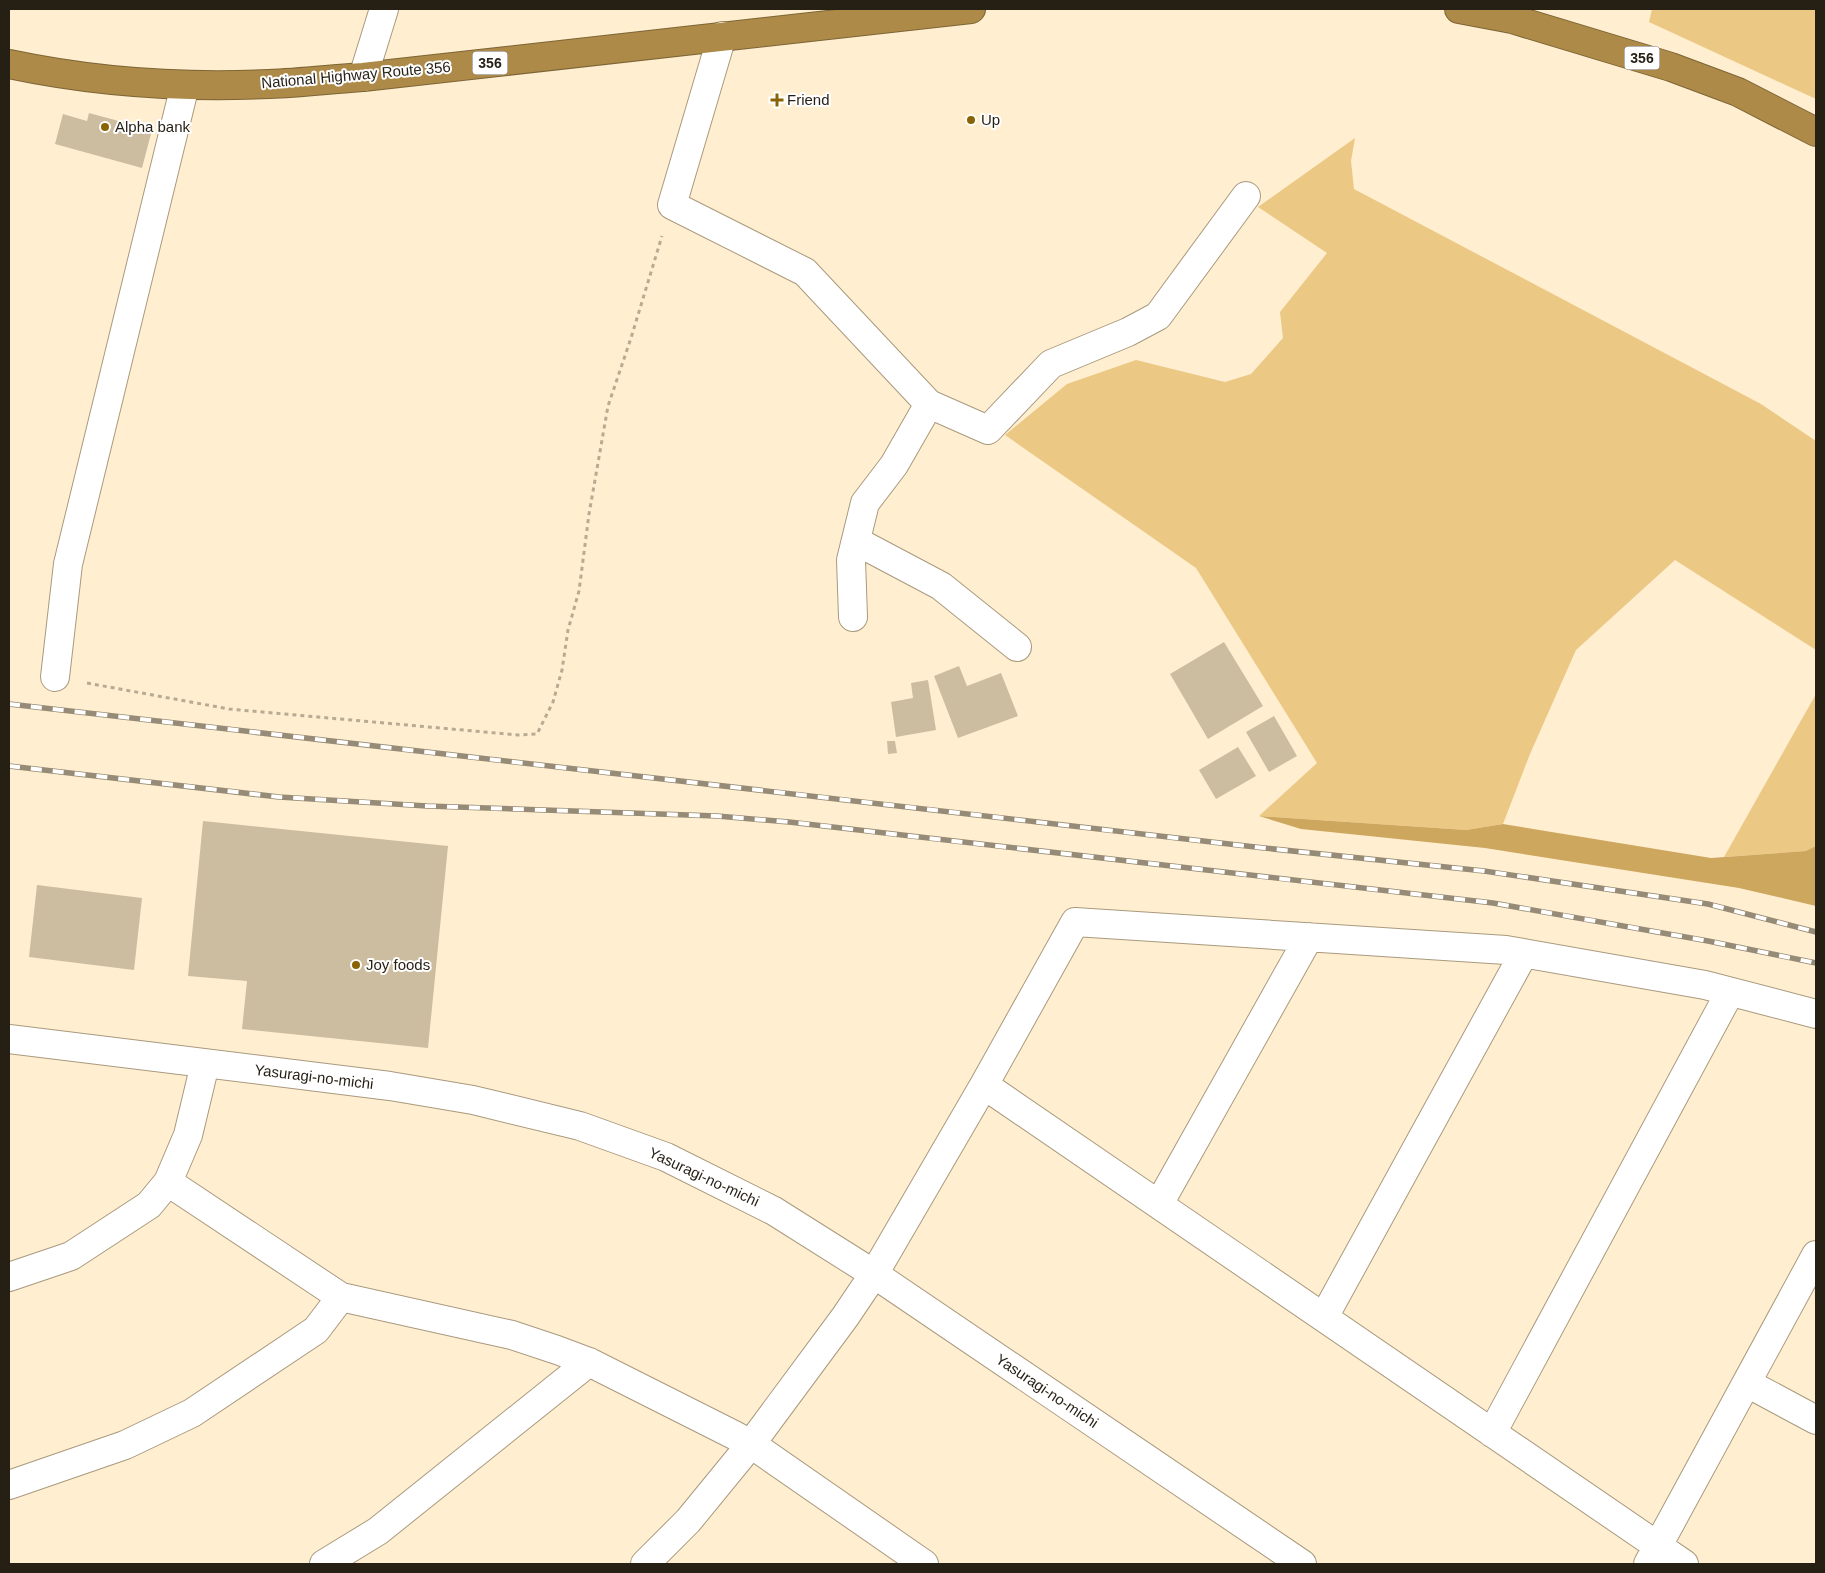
<svg xmlns="http://www.w3.org/2000/svg" width="1825" height="1573" viewBox="0 0 1825 1573" font-family="Helvetica,sans-serif">
<style>
.green{fill:#ecc885}
.forest{fill:#cda75e}
.building{fill:#cdbda0}
.lines{fill:none;stroke-linecap:round;stroke-linejoin:round}
.street-casing{stroke:#a99a7e;stroke-width:30}
.secondary-casing{stroke:#a99a7e;stroke-width:30}
.highway-casing{stroke:#7d6536;stroke-width:30}
.path{stroke:#b8ab93;stroke-width:3;stroke-dasharray:4 4;stroke-linecap:butt}
.street{stroke:#fff;stroke-width:28}
.secondary{stroke:#fff;stroke-width:28}
.highway{stroke:#ad8a48;stroke-width:28}
.rail-casing{stroke:#968b76;stroke-width:5.5}
.rail{stroke:#fff;stroke-width:4;stroke-dasharray:11;stroke-linecap:butt}
.poi-dot{fill:#8a6403;stroke:#fff;stroke-width:2}
.labels{text-anchor:middle;stroke-width:4;stroke-linejoin:round;paint-order:stroke}
.shield{fill:#fff;stroke:#66625a;stroke-width:1}
.shield-label{font-size:14px;font-weight:bold;fill:#251f14}
.street-label{font-size:15px;fill:#251f14;stroke:#fff}
.poi-label{font-size:15px;fill:#251f14;stroke:#fff;text-anchor:start}
</style>
<rect width="100%" height="100%" fill="#ffeed0"/>
<!-- green -->
<path class="green" d="M 1652,9 L 1816,9 L 1816,99 L 1649,22 Z
M 1355,138 L 1351,161 L 1354,189 L 1761,404 L 1816,441 L 1816,650 L 1675,560 L 1576,650 L 1530,754 L 1503,824 L 1466,830 L 1259,816 L 1317,763 L 1196,568 L 1005,435 L 1067,384 L 1136,360 L 1225,382 L 1251,374 L 1283,338 L 1280,312 L 1327,253 L 1258,207 Z
M 1816,694 L 1816,846 L 1807,851 L 1724,857 Z"/>
<!-- forest -->
<path class="forest" d="M 1259,816 L 1466,830 L 1503,824 L 1711,858 L 1806,851 L 1816,846 L 1816,906 L 1739,888 L 1485,848 L 1301,829 Z"/>
<!-- building -->
<path class="building" d="M 89,113 L 152,130 L 142,168 L 55,144 L 63,114 L 87,121 Z
M 1224,642 L 1263,706 L 1208,739 L 1170,674 Z
M 959,666 L 967,686 L 1001,673 L 1018,716 L 958,738 L 934,676 Z
M 928,680 L 936,730 L 896,737 L 891,702 L 913,698 L 911,683 Z
M 1274,716 L 1297,756 L 1269,772 L 1246,732 Z
M 887,741 L 895,741 L 897,753 L 888,754 Z
M 1238,747 L 1256,776 L 1216,799 L 1199,770 Z
M 203,821 L 448,846 L 428,1048 L 242,1029 L 247,981 L 188,976 Z
M 37,885 L 142,898 L 134,970 L 29,957 Z"/>
<g class="lines">
<defs>
<path id="street" d="M 722,36 L 672,205 L 805,272 L 929,404 L 988,430 L 1051,364 L 1128,332 L 1158,316 L 1246,196
M 363,77 L 384,9
M 856,541 L 941,586 L 1017,647
M 853,617 L 851,560 L 865,503 L 894,465 L 929,404
M 55,677 L 68,564 L 185,85
M 984,1085 L 1684,1564
M 168,1182 L 341,1297 L 512,1335 L 557,1350 L 589,1362 L 734,1435 L 751,1444 L 924,1564
M 1159,1204 L 1309,937
M 9,1277 L 71,1256 L 149,1205 L 168,1182 L 188,1135 L 205,1064
M 1324,1317 L 1524,953
M 1747,1383 L 1816,1420
M 1492,1433 L 1730,992
M 9,1485 L 125,1445 L 192,1413 L 316,1330 L 341,1297
M 324,1564 L 378,1531 L 589,1362
M 645,1564 L 688,1521 L 751,1444 L 845,1317 L 874,1274 L 984,1085 L 1075,922 L 1506,950 L 1705,985 L 1816,1014
M 1648,1564 L 1816,1255"/>
<path id="secondary" d="M 9,1039 L 390,1086 L 473,1100 L 580,1126 L 666,1157 L 774,1211 L 874,1274 L 1302,1564"/>
<path id="highway" d="M 1459,9 L 1512,19 L 1671,67 L 1738,92 L 1816,132
M 9,64 C 94,82 182,88 269,84 C 300,83 332,79 363,77 L 971,9"/>
</defs>
<!-- street casing -->
<use href="#street" class="street-casing"/>
<!-- secondary casing -->
<use href="#secondary" class="secondary-casing"/>
<!-- highway casing -->
<use href="#highway" class="highway-casing"/>
<!-- path -->
<path class="path" d="M 87,683 L 229,709 L 518,735 L 537,734 L 553,702 L 562,670 L 568,630 L 579,591 L 589,514 L 608,406 L 631,338 L 662,236"/>
<!-- street -->
<use href="#street" class="street"/>
<!-- secondary -->
<use href="#secondary" class="secondary"/>
<!-- highway -->
<use href="#highway" class="highway"/>
<defs>
<path id="rail" d="M 9,704 L 1264,848 L 1484,871 L 1708,904 L 1816,932
M 9,766 L 279,797 L 427,806 L 717,816 L 789,822 L 1493,903 L 1708,941 L 1816,963"/>
</defs>
<!-- rail casing -->
<use href="#rail" class="rail-casing"/>
<!-- rail -->
<use href="#rail" class="rail"/>
</g>
<!-- markers -->
<g class="poi-dot">
<path d="M774.5 92.5h5v5h5v5h-5v5h-5v-5h-5v-5h5z"/>
<circle cx="971" cy="120" r="5"/>
<circle cx="105" cy="127" r="5"/>
<circle cx="356" cy="965" r="5"/>
</g>
<g class="labels">
<!-- shield labels -->
<g class="shield">
<rect x="1624.5" y="46.5" width="35" height="23" rx="4"/>
<rect x="472.5" y="51.5" width="35" height="23" rx="4"/>
</g>
<g class="shield-label">
<text x="1642" y="63">356</text>
<text x="490" y="68">356</text>
</g>
<!-- street labels -->
<g class="street-label">
<text transform="translate(356 75) rotate(-5)" y="5">National Highway Route 356</text>
<text transform="translate(314 1077) rotate(7)" y="5">Yasuragi-no-michi</text>
<text transform="translate(704 1177) rotate(25)" y="5">Yasuragi-no-michi</text>
<text transform="translate(1047 1391) rotate(34)" y="5">Yasuragi-no-michi</text>
</g>
<!-- poi labels -->
<g class="poi-label">
<text x="787" y="105">Friend</text>
<text x="981" y="125">Up</text>
<text x="115" y="132">Alpha bank</text>
<text x="366" y="970">Joy foods</text>
</g>
</g>
<!-- border -->
<rect width="1825" height="1573" fill="none" stroke="#251f14" stroke-width="20"/>
</svg>
